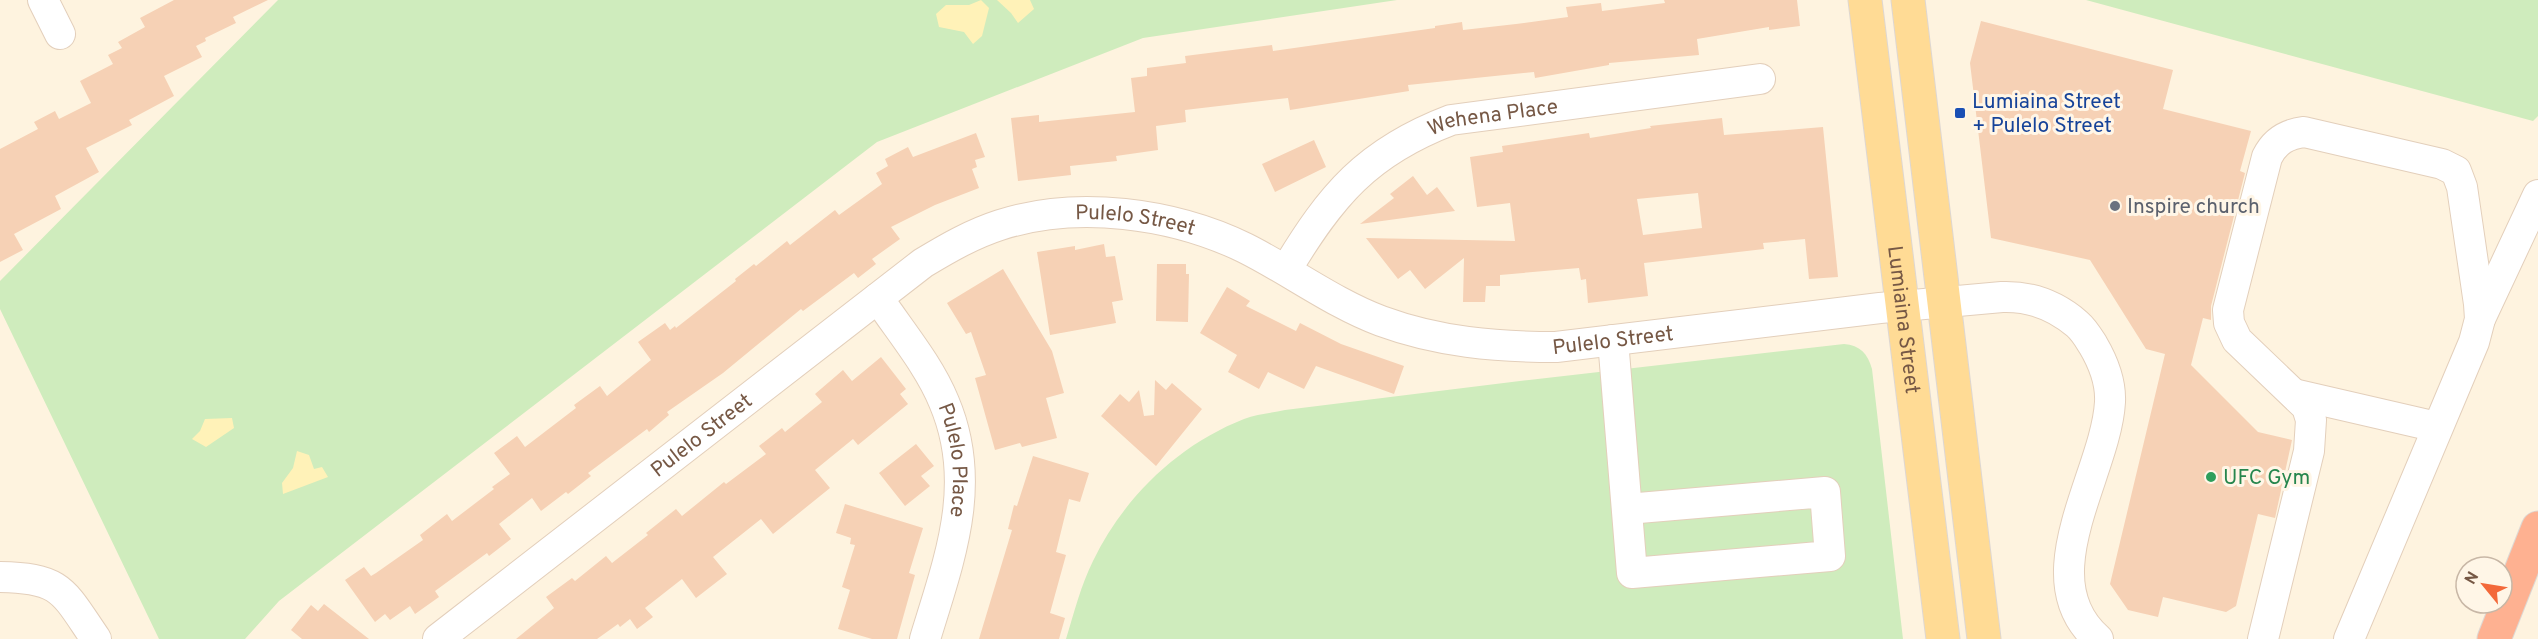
<svg xmlns="http://www.w3.org/2000/svg" width="2538" height="639" viewBox="0 0 2538 639" font-family="Overpass,sans-serif">
<style>
.green{fill:#cfecbd}
.sand{fill:#fff2b8}
.building{fill:#f6d1b5;fill-rule:evenodd}
.lines{fill:none;stroke-linecap:round;stroke-linejoin:round}
.minor-casing{stroke:#e3cfbb;stroke-width:32}
.major-casing{stroke:#ded7d2;stroke-width:35}
.highway-casing{stroke:#ded7d2;stroke-width:35}
.minor{stroke:#fff;stroke-width:30}
.major{stroke:#ffdb95;stroke-width:33}
.highway{stroke:#feb191;stroke-width:33}
.transit-dot{fill:#1a4fb4;stroke:#fff6e7;stroke-width:2}
.worship-dot{fill:#6b7280;stroke:#fff6e7;stroke-width:2}
.leisure-dot{fill:#2e9e5b;stroke:#fff6e7;stroke-width:2}
.labels{text-anchor:middle;stroke-width:6;stroke-linejoin:round;paint-order:stroke}
.transit-label{font-size:21px;fill:#164399;stroke:#fff6e7;text-anchor:start}
.street-label{font-size:21px;fill:#765845;stroke:#fff6e7}
.worship-label{font-size:21px;fill:#5b616d;stroke:#fff6e7;text-anchor:start}
.leisure-label{font-size:21px;fill:#27864d;stroke:#fff6e7;text-anchor:start}
</style>
<rect width="100%" height="100%" fill="#fef3df"/>
<!-- green -->
<path class="green" d="M 278,0 L 1397,0 L 1143,38 L 877,142 L 279,601 L 245,639 L 159,639 L 0,309 L 0,281 Z
M 2086,0 L 2538,0 L 2538,116 L 2533,121 Z
M 1844,344 C 1860,345 1868,354 1872,369 L 1903,639 L 1066,639 C 1074,613 1081,585 1093,561 C 1124,497 1178,445 1244,419 C 1257,414 1272,413 1285,410 L 1529,380 Z"/>
<!-- sand -->
<path class="sand" d="M 981,0 L 989,8 L 982,36 L 973,44 L 964,32 L 939,27 L 936,14 L 946,5 L 969,5 Z
M 997,0 L 1030,0 L 1034,9 L 1018,23 L 1011,13 Z
M 232,418 L 234,428 L 206,447 L 192,439 L 200,431 L 205,419 Z
M 297,451 L 309,455 L 314,469 L 322,467 L 328,477 L 283,494 L 282,483 L 293,468 Z"/>
<!-- building -->
<path class="building" d="M 174,0 L 268,0 L 233,17 L 236,23 L 205,38 L 206,41 L 196,46 L 202,57 L 164,76 L 174,96 L 129,120 L 132,125 L 86,148 L 99,172 L 55,196 L 61,209 L 14,234 L 23,250 L 0,262 L 0,149 L 38,129 L 34,122 L 55,111 L 59,119 L 91,103 L 80,81 L 113,64 L 108,55 L 122,48 L 118,42 L 145,27 L 140,18 Z
M 1664,0 L 1797,0 L 1800,26 L 1769,30 L 1769,27 L 1697,39 L 1699,55 L 1609,63 L 1609,65 L 1535,78 L 1534,72 L 1408,85 L 1409,91 L 1290,110 L 1288,98 L 1185,110 L 1186,122 L 1156,126 L 1158,150 L 1116,156 L 1117,161 L 1070,166 L 1071,175 L 1018,181 L 1011,118 L 1039,115 L 1039,122 L 1135,112 L 1131,78 L 1147,76 L 1147,68 L 1186,63 L 1185,56 L 1272,45 L 1273,51 L 1435,28 L 1435,26 L 1462,22 L 1463,30 L 1516,24 L 1568,17 L 1566,7 L 1601,3 L 1602,11 L 1665,3 Z
M 1981,21 L 2173,70 L 2163,109 L 2251,131 L 2240,171 L 2245,173 L 2211,306 L 2211,320 L 2203,318 L 2191,365 L 2258,432 L 2292,440 L 2275,518 L 2258,514 L 2236,606 L 2226,612 L 2163,597 L 2158,617 L 2128,610 L 2110,584 L 2165,354 L 2146,349 L 2090,260 L 1991,238 L 1970,63 Z
M 1722,118 L 1724,135 L 1823,127 L 1838,277 L 1809,279 L 1805,239 L 1763,243 L 1764,249 L 1644,263 L 1648,296 L 1588,303 L 1586,279 L 1581,280 L 1579,268 L 1500,275 L 1500,286 L 1486,286 L 1485,302 L 1463,302 L 1464,258 L 1425,289 L 1410,270 L 1398,279 L 1366,238 L 1515,241 L 1510,203 L 1477,207 L 1470,157 L 1503,152 L 1502,146 L 1589,133 L 1590,138 L 1651,128 L 1650,126 ZM 1698,193 L 1702,228 L 1643,235 L 1637,199 Z
M 976,133 L 985,157 L 975,160 L 977,167 L 972,169 L 979,188 L 935,205 L 891,227 L 900,239 L 872,259 L 876,264 L 858,278 L 854,273 L 803,311 L 801,309 L 723,373 L 667,412 L 669,415 L 649,432 L 647,429 L 588,473 L 591,476 L 568,494 L 566,492 L 541,511 L 532,498 L 499,524 L 511,539 L 489,556 L 487,553 L 435,591 L 439,597 L 415,614 L 410,606 L 390,620 L 385,614 L 375,622 L 345,580 L 364,567 L 371,576 L 376,573 L 423,540 L 420,535 L 447,514 L 452,521 L 494,489 L 492,487 L 510,474 L 494,453 L 517,436 L 525,447 L 576,408 L 574,405 L 600,386 L 607,396 L 651,360 L 638,342 L 665,323 L 670,330 L 675,326 L 676,328 L 736,281 L 735,279 L 754,264 L 756,266 L 787,241 L 790,245 L 835,210 L 839,215 L 882,184 L 876,173 L 888,166 L 885,159 L 908,147 L 913,157 Z
M 1314,140 L 1326,167 L 1275,192 L 1262,164 Z
M 1413,176 L 1427,195 L 1437,187 L 1455,211 L 1360,224 L 1394,198 L 1390,194 Z
M 1104,244 L 1106,257 L 1115,256 L 1123,300 L 1112,302 L 1116,323 L 1050,335 L 1037,252 L 1075,246 L 1075,250 Z
M 1157,264 L 1186,264 L 1186,274 L 1189,274 L 1188,322 L 1156,321 Z
M 1003,269 L 1052,351 L 1064,393 L 1046,398 L 1057,438 L 1022,447 L 1020,443 L 995,450 L 975,378 L 986,375 L 971,332 L 966,334 L 947,303 Z
M 1227,287 L 1250,301 L 1246,306 L 1296,331 L 1300,323 L 1341,344 L 1404,366 L 1394,394 L 1316,366 L 1304,389 L 1268,372 L 1259,389 L 1228,372 L 1237,355 L 1200,333 Z
M 881,357 L 906,389 L 900,394 L 908,404 L 858,445 L 853,439 L 815,470 L 830,488 L 773,534 L 761,519 L 713,557 L 727,574 L 696,598 L 682,579 L 645,608 L 653,617 L 637,629 L 630,619 L 620,627 L 618,624 L 597,639 L 516,639 L 554,608 L 546,597 L 572,578 L 575,581 L 606,556 L 612,563 L 648,535 L 646,533 L 676,509 L 682,516 L 724,482 L 726,484 L 766,454 L 759,446 L 782,428 L 785,432 L 822,402 L 815,394 L 843,370 L 852,381 Z
M 1155,380 L 1166,390 L 1172,383 L 1202,409 L 1156,466 L 1101,416 L 1120,394 L 1129,402 L 1139,390 L 1144,416 L 1154,415 Z
M 916,444 L 934,466 L 921,476 L 930,486 L 905,506 L 879,473 Z
M 1033,456 L 1089,473 L 1080,502 L 1069,499 L 1056,552 L 1066,555 L 1050,613 L 1065,618 L 1059,639 L 979,639 L 1012,530 L 1008,529 L 1014,505 L 1017,506 Z
M 845,504 L 923,528 L 909,573 L 915,575 L 897,639 L 872,639 L 838,629 L 850,590 L 842,587 L 855,545 L 850,544 L 851,538 L 836,533 Z
M 324,604 L 369,639 L 302,639 L 291,630 L 311,605 L 318,611 Z"/>
<g class="lines">
<defs>
<g id="minor">
<path d="M 43,0 L 60,34"/>
<path id="s1" d="M 1286,270 C 1331,195 1367,152 1451,120 L 1760,79"/>
<path id="s2" d="M 878,298 C 900,331 929,365 944,402 C 979,484 949,560 925,639"/>
<path d="M 2480,319 L 2538,195"/>
<path d="M 1613,340 L 1632,573 L 1830,556 L 1825,492 L 1627,509"/>
<path d="M 2294,394 L 2437,427"/>
<path d="M 0,577 C 62,578 63,591 96,639"/>
<path id="s3" d="M 438,639 L 923,263 C 948,248 972,234 1000,225 C 1077,200 1173,213 1245,248 C 1291,271 1333,303 1381,321 C 1438,342 1496,347 1556,347 L 1880,308 L 2002,297 C 2031,296 2055,305 2077,324 C 2084,330 2088,337 2093,345 C 2103,362 2111,382 2110,402 C 2106,474 2028,578 2098,639"/>
<path d="M 2263,639 L 2309,451 L 2311,420 L 2307,407 L 2237,340 L 2229,323 L 2228,310 L 2267,157 C 2275,141 2287,134 2304,132 L 2442,164 L 2456,171 L 2462,187 L 2479,304 L 2480,319 L 2474,342 L 2349,639"/>
</g>
<g id="major">
<path id="s4" d="M 1865,0 L 1943,639"/>
<path d="M 1908,0 L 1984,639"/>
</g>
<path id="highway" d="M 2494,639 L 2538,528"/>
</defs>
<!-- minor casing -->
<use href="#minor" class="minor-casing"/>
<!-- major casing -->
<use href="#major" class="major-casing"/>
<!-- highway casing -->
<use href="#highway" class="highway-casing"/>
<!-- minor -->
<use href="#minor" class="minor"/>
<!-- major -->
<use href="#major" class="major"/>
<!-- highway -->
<use href="#highway" class="highway"/>
</g>
<!-- markers -->
<rect class="transit-dot" x="1954" y="107" width="12" height="12" rx="3"/>
<circle class="worship-dot" cx="2115" cy="206" r="6"/>
<circle class="leisure-dot" cx="2211" cy="477" r="6"/>
<g class="labels">
<!-- transit labels -->
<g class="transit-label">
<text x="1972" y="108">Lumiaina Street<tspan x="1972" dy="24">+ Pulelo Street</tspan></text>
</g>
<!-- street labels -->
<g class="street-label">
<text dy="7" stroke="none"><textPath href="#s1" startOffset="270">Wehena Place</textPath></text>
<text dy="7" stroke="none"><textPath href="#s3" startOffset="837">Pulelo Street</textPath></text>
<text dy="7" stroke="none"><textPath href="#s4" startOffset="322">Lumiaina Street</textPath></text>
<text dy="7" stroke="none"><textPath href="#s3" startOffset="1341">Pulelo Street</textPath></text>
<text dy="7" stroke="none"><textPath href="#s3" startOffset="333">Pulelo Street</textPath></text>
<text dy="7" stroke="none"><textPath href="#s2" startOffset="183">Pulelo Place</textPath></text>
</g>
<!-- worship labels -->
<g class="worship-label">
<text x="2127" y="213">Inspire church</text>
</g>
<!-- leisure labels -->
<g class="leisure-label">
<text x="2223" y="484">UFC Gym</text>
</g>
</g>
<!-- north arrow -->
<g transform="translate(2484 585) rotate(300)"><circle r="28" fill="#fff6e7" stroke="#c8b7a6" stroke-width="1.5"/>
<path d="M0-4.5L10 22L0 15L-10 22Z" fill="#f3693a"/>
<text y="-9" font-size="16" font-weight="bold" text-anchor="middle" fill="#765845">N</text>
</g>
</svg>
